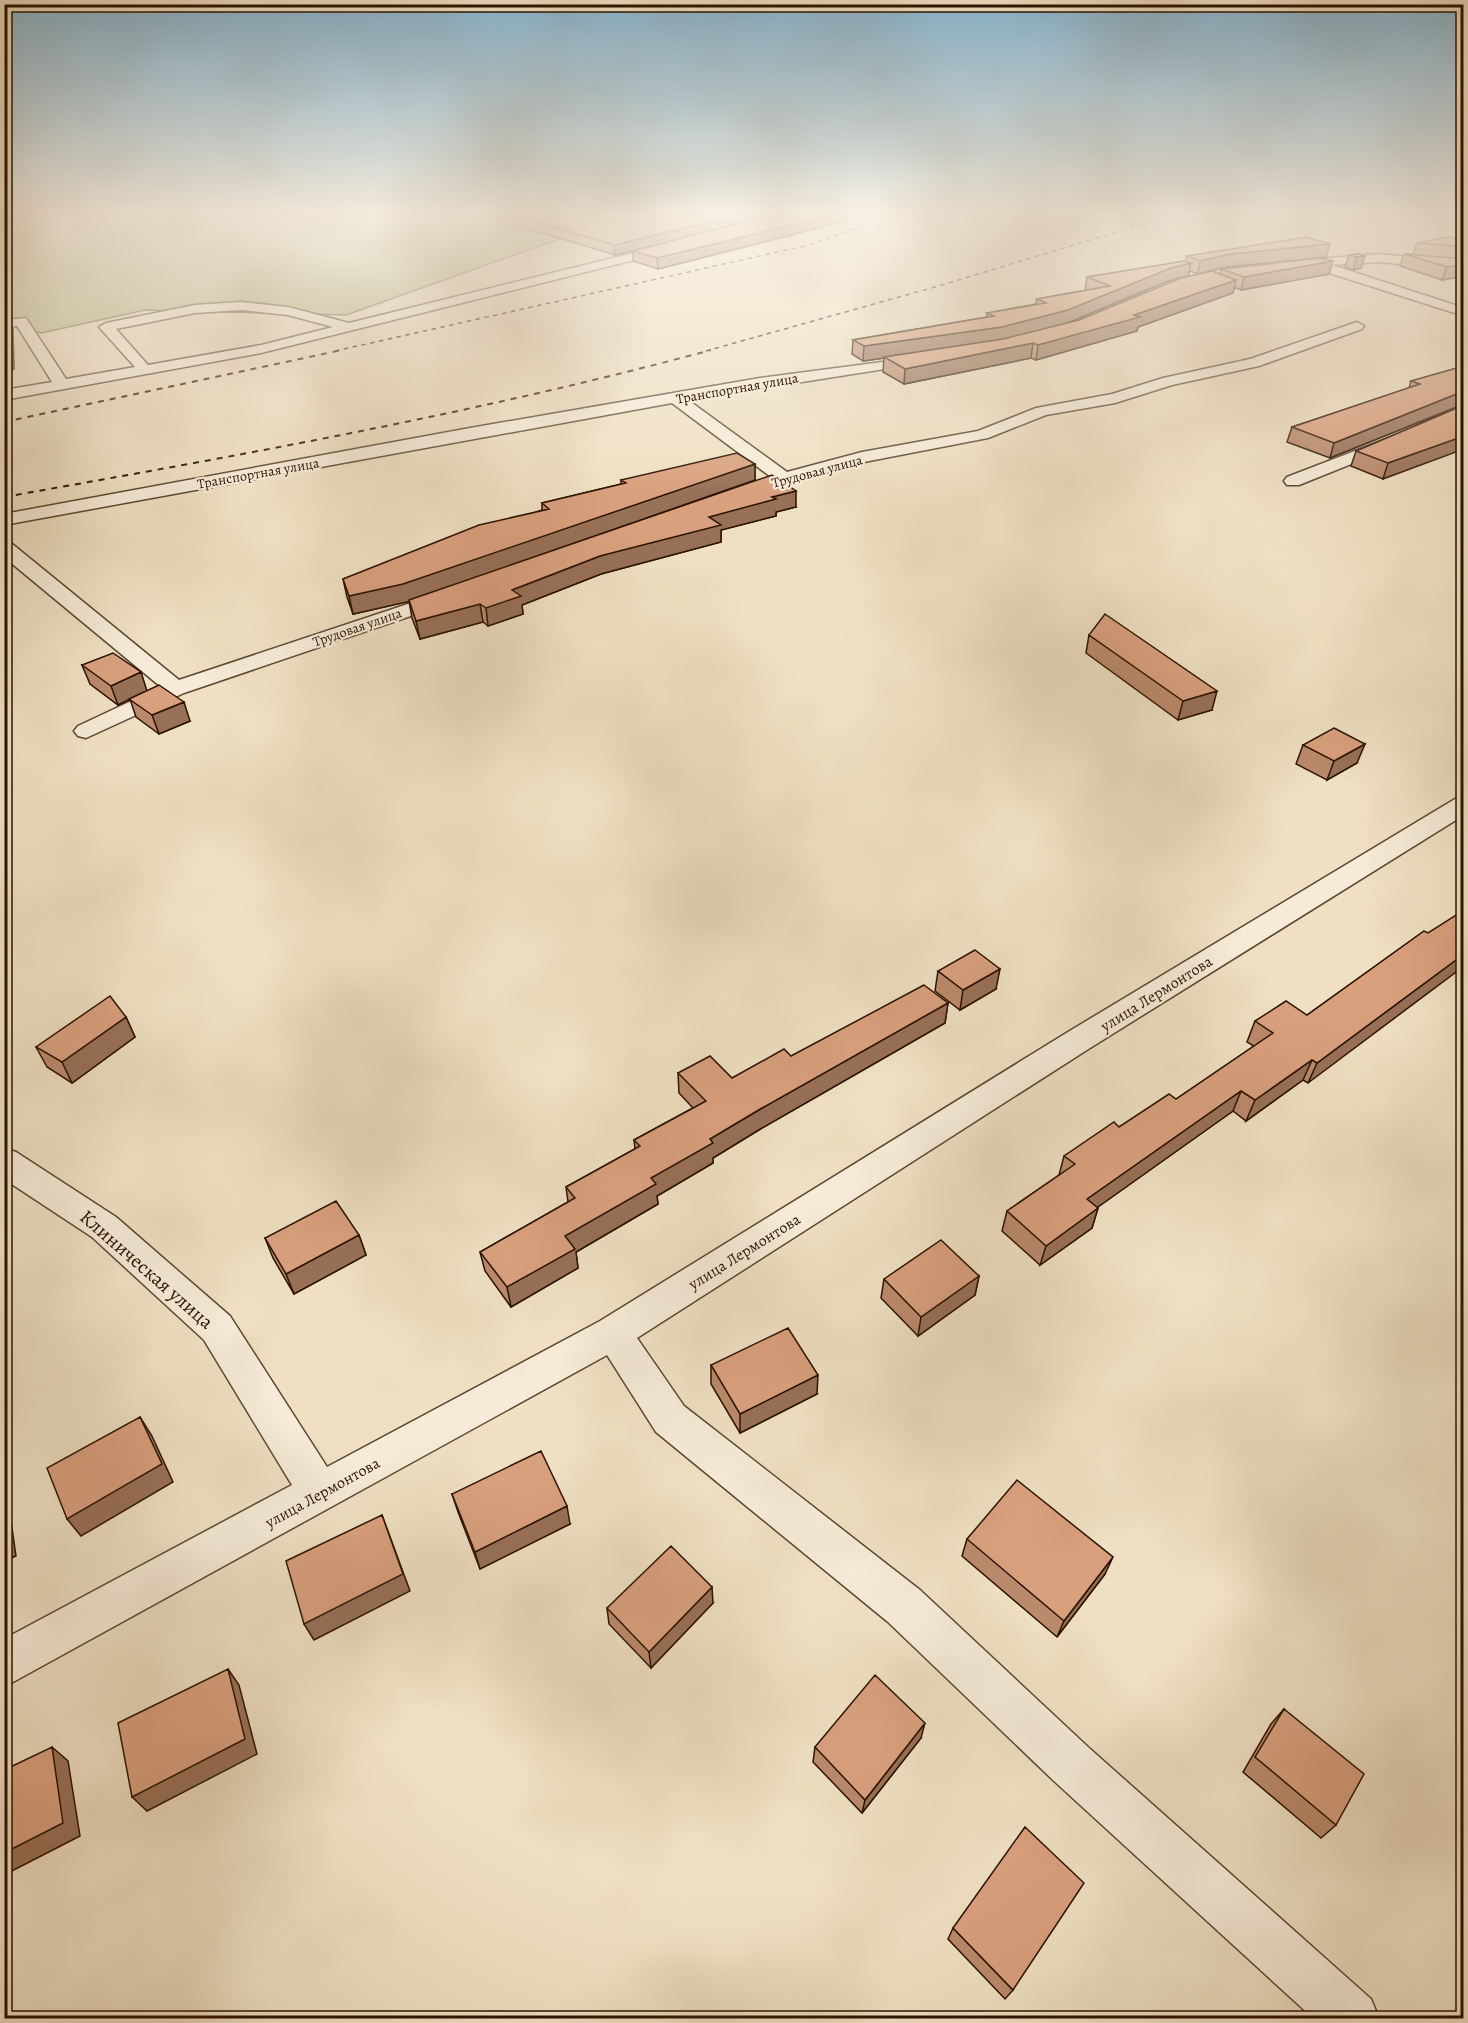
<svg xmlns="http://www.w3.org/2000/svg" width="1468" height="2023" viewBox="0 0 1468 2023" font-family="Alegreya,serif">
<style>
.green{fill:#bdc191;stroke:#746a48;stroke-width:1.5}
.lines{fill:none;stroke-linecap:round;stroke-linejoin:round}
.minor-casing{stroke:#5c4631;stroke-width:3}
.minor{fill:#f5ebd8;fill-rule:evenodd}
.rail-far1{stroke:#2b1200;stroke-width:1.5;stroke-dasharray:4.5 4.5;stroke-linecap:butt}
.rail{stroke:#2b1200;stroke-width:2;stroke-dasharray:6 6;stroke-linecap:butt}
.wall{fill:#bb8a6c;stroke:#2b1200;stroke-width:1.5}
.shaded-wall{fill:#987058;stroke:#2b1200;stroke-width:1.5}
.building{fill:#d9a07e;stroke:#2b1200;stroke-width:1.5}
.labels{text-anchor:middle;stroke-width:4.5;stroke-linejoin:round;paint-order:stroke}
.far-street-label{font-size:14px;fill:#2b1200;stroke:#f5ebd8}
.street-label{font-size:16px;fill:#2b1200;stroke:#f5ebd8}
.near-street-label{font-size:20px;fill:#2b1200;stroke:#f5ebd8}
</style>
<rect width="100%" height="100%" fill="#efe0c3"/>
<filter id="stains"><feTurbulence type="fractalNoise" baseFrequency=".00333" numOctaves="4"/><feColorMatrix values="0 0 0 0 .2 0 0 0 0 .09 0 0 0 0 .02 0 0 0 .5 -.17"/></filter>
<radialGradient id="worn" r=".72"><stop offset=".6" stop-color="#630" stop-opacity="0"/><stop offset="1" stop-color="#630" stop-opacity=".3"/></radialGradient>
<!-- green -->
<path class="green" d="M 5,210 L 538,210 L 576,233 L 346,315 L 145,310 L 41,333 L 5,325 Z"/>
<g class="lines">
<defs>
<path id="minor" d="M 647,210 L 666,210 L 740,232 L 734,235 Z
M 674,243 L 678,245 L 678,249 L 261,353 L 4,400 L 4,390 L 52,382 L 17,326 L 4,328 L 4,320 L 26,318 L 66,379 L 135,367 L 99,327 L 106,323 L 195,305 L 241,302 L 288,307 L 349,323 ZM 241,310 L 288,315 L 333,327 L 261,345 L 148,365 L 116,329 L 195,313 Z
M 1379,254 L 1464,262 L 1464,270 L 1379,262 L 1332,265 L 1464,308 L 1464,316 L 1320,270 L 1318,267 L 1293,269 L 1287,265 L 1293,261 Z
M 1357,322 L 1364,326 L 1362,329 L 1259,366 L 1172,385 L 1115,403 L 1046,415 L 988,438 L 864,462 L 742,498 L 736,497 L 733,493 L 736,489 L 771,477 L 672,403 L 4,525 L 4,514 L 470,428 L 760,378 L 928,356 L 930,359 L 923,363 L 688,400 L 787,472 L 862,452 L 978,431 L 1036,408 L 1112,394 L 1163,378 L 1250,359 Z
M 1464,404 L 1464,415 L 1411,440 L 1299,485 L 1287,485 L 1284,481 L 1287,477 L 1399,434 Z
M 4,541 L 11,543 L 179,680 L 441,593 L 455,593 L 458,597 L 455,601 L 184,693 L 86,738 L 78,736 L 74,731 L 78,726 L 161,687 L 4,557 Z
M 1464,797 L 1464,815 L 1090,1048 L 637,1338 L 684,1406 L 920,1590 L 1088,1747 L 1371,1999 L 1379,2018 L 1313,2018 L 1054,1781 L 888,1622 L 656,1432 L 607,1355 L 4,1687 L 4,1639 L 292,1485 L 204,1340 L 92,1237 L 4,1179 L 4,1148 L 16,1152 L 116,1217 L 230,1316 L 327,1467 L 600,1321 L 1068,1032 L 1455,799 Z"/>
</defs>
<!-- minor casing -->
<use href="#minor" class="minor-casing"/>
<!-- minor -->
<use href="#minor" class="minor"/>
<!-- rail-far1 -->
<path class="rail-far1" d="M 335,351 L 809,245 L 910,210
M 706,351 L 942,285 L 1189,210"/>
<!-- rail -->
<path class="rail" d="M 4,422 L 342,350
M 4,497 C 242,455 478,413 711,350"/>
</g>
<!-- wall -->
<path class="wall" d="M 468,210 L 673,210 L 711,231 L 732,225 L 676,210 L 865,210 L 847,215 L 846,221 L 658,269 L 633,261 L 633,251 L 615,255 L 516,225 L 516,223 Z
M 1464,241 L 1464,276 L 1442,280 L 1400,266 L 1404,254 L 1413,254 L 1417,243 Z
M 1359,254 L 1361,268 L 1353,270 L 1345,267 L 1349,255 Z
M 1187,256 L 1326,257 L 1227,267 L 1198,274 L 1190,271 L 1188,276 L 1168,281 L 1066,323 L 1079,320 L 1220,274 L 1221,269 L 1329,274 L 1241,290 L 1234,287 L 1233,293 L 1138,327 L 1137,331 L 1036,360 L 1031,358 L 904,384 L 883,372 L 884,358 L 863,361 L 852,354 L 853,340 L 987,317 L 987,313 L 1036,304 L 1037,299 L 1086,290 L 1085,290 L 1087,277 L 1186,261 Z
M 1464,366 L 1464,404 L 1330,458 L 1287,442 L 1292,427 L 1409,388 L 1411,381 Z
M 1464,405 L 1383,479 L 1351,466 L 1356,451 Z
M 755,464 L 755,480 L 796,507 L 776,512 L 776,516 L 721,530 L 721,542 L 601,574 L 522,605 L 523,614 L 488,626 L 483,622 L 420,639 L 412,618 L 409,601 L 353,614 L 347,597 L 343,579 L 542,510 L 542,503 L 621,484 L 621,480 Z
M 1089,635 L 1212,710 L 1178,720 L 1086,653 Z
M 82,665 L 147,691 L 190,721 L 159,734 L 136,717 L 130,699 L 118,705 L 90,684 Z
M 1303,745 L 1357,763 L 1327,780 L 1296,764 Z
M 1424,931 L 1308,1083 L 1303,1080 L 1246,1121 L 1233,1111 L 1097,1207 L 1098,1208 L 1092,1228 L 1040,1265 L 1002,1231 L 1007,1211 L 1059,1175 L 1064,1156 L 1119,1127 L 1176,1099 L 1254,1046 L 1247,1042 L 1255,1021 L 1307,1015 Z
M 938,971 L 996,989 L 960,1010 L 935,991 Z
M 948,1003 L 945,1023 L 762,1128 L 713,1158 L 713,1163 L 657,1196 L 658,1204 L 576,1252 L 578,1268 L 511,1307 L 485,1271 L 480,1252 L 568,1202 L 566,1187 L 635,1149 L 634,1140 L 693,1108 L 679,1093 L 678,1073 L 732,1078 L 791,1056 Z
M 126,1017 L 135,1037 L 72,1083 L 47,1067 L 36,1047 Z
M 359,1235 L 366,1255 L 294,1294 L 273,1258 L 265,1238 Z
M 979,1276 L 975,1295 L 918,1336 L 881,1298 L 884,1279 Z
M 711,1365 L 817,1394 L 740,1433 L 711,1384 Z
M 452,1494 L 570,1524 L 480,1569 L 458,1512 Z
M 967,1539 L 1105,1574 L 1057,1637 L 962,1556 Z
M 713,1603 L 651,1668 L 609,1624 L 607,1608 Z
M 1284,1709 L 1336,1825 L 1321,1838 L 1243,1772 L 1271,1724 Z
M 921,1738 L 862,1813 L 813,1762 L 815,1747 Z
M 953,1928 L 1013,1990 L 1005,1999 L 948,1939 Z"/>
<!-- shaded-wall -->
<path class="shaded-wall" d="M 756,210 L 796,210 L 734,226 L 734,216 Z
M 835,210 L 865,210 L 847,215 L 846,221 L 658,269 L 657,258 Z
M 711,222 L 711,232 L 615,255 L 614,245 Z
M 1330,244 L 1326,257 L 1227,267 L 1198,274 L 1200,261 L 1230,254 Z
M 1365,256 L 1361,268 L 1353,270 L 1357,257 Z
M 1333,261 L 1329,274 L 1241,290 L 1244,277 Z
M 1191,263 L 1188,276 L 1168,281 L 1065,324 L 1001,341 L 863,361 L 864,346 L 1002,327 L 1171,268 Z
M 1464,264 L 1464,276 L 1442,280 L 1447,267 Z
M 1236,280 L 1233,293 L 1138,327 L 1137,331 L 1036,360 L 1038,345 L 1134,315 Z
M 4,304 L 13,329 L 14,369 L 4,370 Z
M 1033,343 L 1031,358 L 904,384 L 905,369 Z
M 1464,391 L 1464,404 L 1330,458 L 1334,443 Z
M 1464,436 L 1464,449 L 1383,479 L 1388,463 Z
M 755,464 L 755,480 L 407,602 L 353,614 L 349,596 Z
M 796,491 L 796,507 L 776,512 L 776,516 L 721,530 L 721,542 L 601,574 L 522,605 L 523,614 L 488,626 L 486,608 L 512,590 L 600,556 L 709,517 L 772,497 Z
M 480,604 L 483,622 L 420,639 L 416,621 Z
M 141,672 L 147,691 L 118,705 L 111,686 Z
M 1217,691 L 1212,710 L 1178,720 L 1183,701 Z
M 184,702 L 190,721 L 159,734 L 152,715 Z
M 1365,744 L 1357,763 L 1327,780 L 1334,761 Z
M 1464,954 L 1464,966 L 1308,1083 L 1317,1063 Z
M 1000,969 L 996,989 L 960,1010 L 963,990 Z
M 948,1003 L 945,1023 L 762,1128 L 713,1158 L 713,1163 L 657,1196 L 658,1204 L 576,1252 L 578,1268 L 511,1307 L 507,1287 L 565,1236 L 710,1139 L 762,1108 Z
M 126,1017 L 135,1037 L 72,1083 L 62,1062 Z
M 1312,1060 L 1303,1080 L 1246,1121 L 1255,1100 Z
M 1241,1091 L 1233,1111 L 1081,1219 L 1087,1199 Z
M 1098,1208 L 1092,1228 L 1040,1265 L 1046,1246 Z
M 359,1235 L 366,1255 L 294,1294 L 286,1274 Z
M 979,1276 L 975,1295 L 918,1336 L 921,1317 Z
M 818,1375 L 817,1394 L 740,1433 L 740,1414 Z
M 140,1417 L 152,1436 L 173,1482 L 81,1536 L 67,1519 Z
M 4,1496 L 8,1500 L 16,1556 L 4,1561 Z
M 567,1506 L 570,1524 L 480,1569 L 475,1552 Z
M 382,1515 L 410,1591 L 314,1640 L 304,1624 Z
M 1113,1557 L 1105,1574 L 1057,1637 L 1064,1621 Z
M 712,1587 L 713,1603 L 651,1668 L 649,1652 Z
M 228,1669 L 239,1685 L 257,1754 L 147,1811 L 132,1797 Z
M 925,1723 L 921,1738 L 862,1813 L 865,1800 Z
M 52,1747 L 68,1761 L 80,1836 L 4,1875 L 4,1853 Z"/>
<!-- building -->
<path class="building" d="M 505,210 L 673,210 L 711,222 L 614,245 L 515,215 L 519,214 Z
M 713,210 L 756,210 L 734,216 Z
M 790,210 L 842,210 L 847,212 L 657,258 L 633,251 Z
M 1307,237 L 1330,244 L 1230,254 L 1200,261 L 1187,256 Z
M 1449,237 L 1464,241 L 1464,247 L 1417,243 Z
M 1359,254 L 1365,256 L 1357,257 L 1349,255 Z
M 1404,254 L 1464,259 L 1464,264 L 1447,267 Z
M 1321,258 L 1333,261 L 1244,277 L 1221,269 Z
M 1184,261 L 1191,263 L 1171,268 L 1068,310 L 1002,327 L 864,346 L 853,340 L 994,316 L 987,313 L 1046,303 L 1037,299 L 1110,286 L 1087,277 Z
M 1212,271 L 1236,280 L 1134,315 L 1140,317 L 1038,345 L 1033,343 L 905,369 L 884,357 L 1003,339 L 1079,320 L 1181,278 Z
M 1464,366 L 1464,391 L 1334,443 L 1292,427 L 1420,384 L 1411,381 Z
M 1464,405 L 1464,436 L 1388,463 L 1356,451 Z
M 737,453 L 755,464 L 403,584 L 349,596 L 343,579 L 479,525 L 549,509 L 542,503 L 626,483 L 621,480 Z
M 772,475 L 796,491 L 772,497 L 776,499 L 709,517 L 721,525 L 600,556 L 512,590 L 521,596 L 486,608 L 480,604 L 416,621 L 409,600 Z
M 1105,614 L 1217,691 L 1183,701 L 1089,635 Z
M 113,653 L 141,672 L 111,686 L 82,665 Z
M 159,685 L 184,702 L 152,715 L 129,699 Z
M 1334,728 L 1365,744 L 1334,761 L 1303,745 Z
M 1464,910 L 1464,954 L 1317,1063 L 1312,1060 L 1255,1100 L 1241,1091 L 1087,1199 L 1098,1208 L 1046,1246 L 1007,1211 L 1075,1164 L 1064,1156 L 1114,1122 L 1119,1127 L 1169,1094 L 1176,1099 L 1273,1033 L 1255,1021 L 1286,1001 L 1307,1015 L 1424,931 L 1428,933 Z
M 975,950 L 1000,969 L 963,990 L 938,971 Z
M 924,985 L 948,1003 L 762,1108 L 710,1139 L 713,1143 L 651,1178 L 656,1184 L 565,1236 L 575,1249 L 507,1287 L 480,1252 L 575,1198 L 566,1187 L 640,1146 L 634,1140 L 706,1101 L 678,1073 L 710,1056 L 732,1078 L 784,1049 L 791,1056 Z
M 110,996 L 126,1017 L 62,1062 L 36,1047 Z
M 336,1201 L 359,1235 L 286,1274 L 265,1238 Z
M 941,1240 L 979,1276 L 921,1317 L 884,1279 Z
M 788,1328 L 818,1375 L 740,1414 L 711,1365 Z
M 140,1417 L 162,1464 L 67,1519 L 47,1468 Z
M 541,1451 L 567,1506 L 475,1552 L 452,1494 Z
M 1017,1480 L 1113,1557 L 1064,1621 L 967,1539 Z
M 382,1515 L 403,1574 L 304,1624 L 286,1561 Z
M 671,1546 L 712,1587 L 649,1652 L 607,1608 Z
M 228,1669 L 245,1739 L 132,1797 L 118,1723 Z
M 875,1675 L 925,1723 L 865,1800 L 815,1747 Z
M 1284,1709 L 1364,1774 L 1336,1825 L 1255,1757 Z
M 52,1747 L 63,1823 L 4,1853 L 4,1770 Z
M 1025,1827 L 1084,1883 L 1013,1990 L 953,1928 Z"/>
<!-- sky -->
<linearGradient id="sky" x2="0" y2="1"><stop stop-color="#89b8d4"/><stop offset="0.43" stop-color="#f8f1e4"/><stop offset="1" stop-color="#f8f1e4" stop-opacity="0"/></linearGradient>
<rect width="1468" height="494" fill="url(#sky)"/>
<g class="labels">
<!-- far-street labels -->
<g class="far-street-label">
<text transform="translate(737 388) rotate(-10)" y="5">Транспортная улица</text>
<text transform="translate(817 471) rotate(-15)" y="5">Трудовая улица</text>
<text transform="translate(258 473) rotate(-10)" y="5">Транспортная улица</text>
<text transform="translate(357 627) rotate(-19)" y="5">Трудовая улица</text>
</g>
<!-- street labels -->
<g class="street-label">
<text transform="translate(1156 993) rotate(-32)" y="6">улица Лермонтова</text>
<text transform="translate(744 1251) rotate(-32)" y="6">улица Лермонтова</text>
<text transform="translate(322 1492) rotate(-29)" y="6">улица Лермонтова</text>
</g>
<!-- near-street labels -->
<g class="near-street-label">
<text transform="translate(147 1269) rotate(41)" y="7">Клиническая улица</text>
</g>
</g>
<!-- margin -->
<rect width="1468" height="2023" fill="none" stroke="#efe0c3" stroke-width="24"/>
<rect x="6" y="6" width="1456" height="2011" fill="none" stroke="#2b1200" stroke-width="3"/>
<rect x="12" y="12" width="1444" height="1999" fill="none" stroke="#2b1200" stroke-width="1.5"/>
<rect width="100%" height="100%" filter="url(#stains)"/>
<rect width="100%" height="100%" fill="url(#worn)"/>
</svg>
